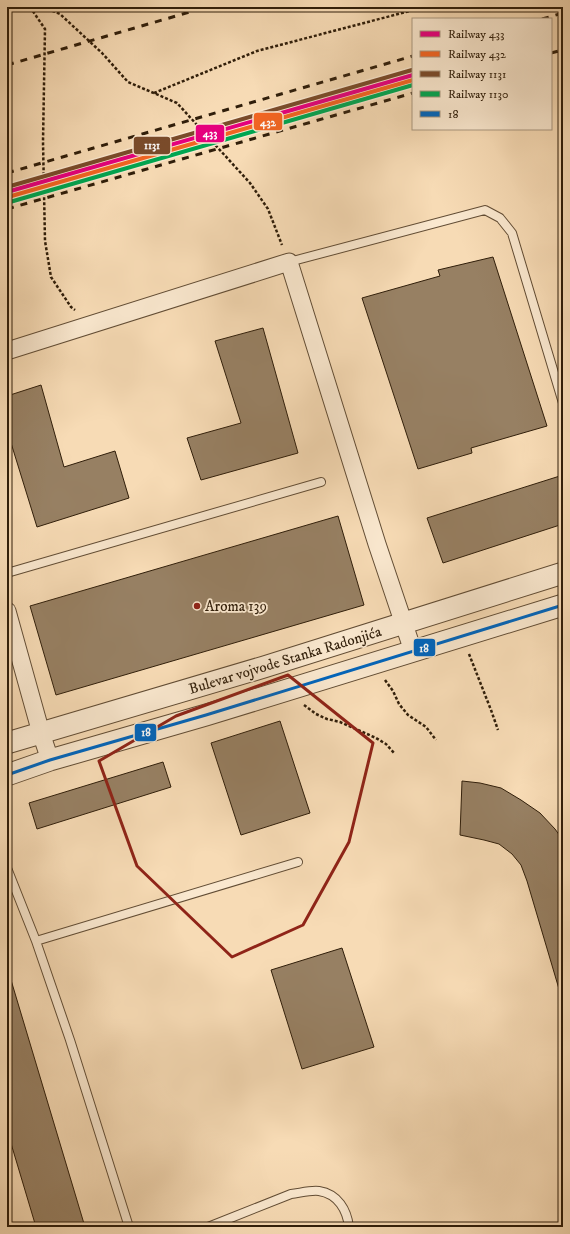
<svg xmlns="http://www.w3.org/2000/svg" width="570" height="1234" viewBox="0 0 570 1234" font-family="'IM FELL DW Pica',serif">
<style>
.building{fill:#978063;stroke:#301e0a}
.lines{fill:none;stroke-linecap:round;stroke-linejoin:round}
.service-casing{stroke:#624d35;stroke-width:10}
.minor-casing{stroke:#624d35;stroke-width:19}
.tertiary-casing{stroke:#624d35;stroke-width:23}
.path{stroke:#301e0a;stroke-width:2.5;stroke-dasharray:3 2;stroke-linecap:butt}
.service{stroke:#fae8cf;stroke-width:8}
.minor{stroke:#fae8cf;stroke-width:17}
.tertiary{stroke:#fae8cf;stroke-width:21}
.rail{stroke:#301e0a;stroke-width:3;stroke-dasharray:7 7;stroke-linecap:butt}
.bus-1-casing{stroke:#fae8cf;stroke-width:6}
.bus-1{stroke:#0065bd;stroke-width:3}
.rail-1-casing{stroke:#fae8cf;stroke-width:7}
.rail-2-casing{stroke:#fae8cf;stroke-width:7}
.rail-3-casing{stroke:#fae8cf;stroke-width:7}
.rail-4-casing{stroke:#fae8cf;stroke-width:7}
.rail-1{stroke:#e5007d;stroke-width:4}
.rail-2{stroke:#f26522;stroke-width:4}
.rail-3{stroke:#7a4b2a;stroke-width:4}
.rail-4{stroke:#00a651;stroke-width:4}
.marked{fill:none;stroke:#8f2418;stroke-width:3;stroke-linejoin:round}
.poi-dot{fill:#8f2418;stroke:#fae8cf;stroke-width:1.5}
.labels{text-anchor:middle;stroke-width:3.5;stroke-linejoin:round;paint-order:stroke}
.poi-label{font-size:15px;fill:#301e0a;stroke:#fae8cf;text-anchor:start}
.street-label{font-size:15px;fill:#301e0a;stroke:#fae8cf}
.line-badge{stroke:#fae8cf;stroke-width:1.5}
.badge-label{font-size:11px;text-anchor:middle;font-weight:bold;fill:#fff}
</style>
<rect width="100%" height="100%" fill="#f7dbb5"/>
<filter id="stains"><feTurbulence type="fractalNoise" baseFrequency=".005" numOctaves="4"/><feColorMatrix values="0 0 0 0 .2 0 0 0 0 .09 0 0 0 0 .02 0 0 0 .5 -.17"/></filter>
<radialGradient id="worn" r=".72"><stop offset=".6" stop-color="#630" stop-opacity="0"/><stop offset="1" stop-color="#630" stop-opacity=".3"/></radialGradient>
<!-- building -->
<path class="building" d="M 493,257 L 547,426 L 471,448 L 472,453 L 418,469 L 362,298 L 440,276 L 438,270 Z
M 263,328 L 298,453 L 201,480 L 187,438 L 241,423 L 215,341 Z
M 41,385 L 64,467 L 115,451 L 129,498 L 37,527 L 7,430 L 7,396 Z
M 563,475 L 563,524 L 443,563 L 427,518 Z
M 338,516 L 364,605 L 56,695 L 30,606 Z
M 280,721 L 310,813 L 241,835 L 211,743 Z
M 163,762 L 171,787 L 37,829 L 29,803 Z
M 462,781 L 480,783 L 501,788 L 521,800 L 540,813 L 555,829 L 563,840 L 563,989 L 559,989 L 527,881 L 521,865 L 512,854 L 499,844 L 484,840 L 460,835 Z
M 342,948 L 374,1047 L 302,1069 L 271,970 Z
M 7,980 L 11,980 L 85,1227 L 36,1227 L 7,1130 Z"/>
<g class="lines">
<defs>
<path id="service" d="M 289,262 L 485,210 L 500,218 L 512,233 L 563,403
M 7,573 L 321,482
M 7,868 L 36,941 L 70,1040 L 129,1227
M 36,941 L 298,862
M 208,1227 L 291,1194 C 300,1193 310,1190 319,1191 C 338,1194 347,1210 349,1227"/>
<path id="minor" d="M 7,351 L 289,262 L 377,544 L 413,651
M 7,611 L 41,733 L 50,760"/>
<path id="tertiary" d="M 7,743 L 264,667 L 563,573
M 7,775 L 50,760 L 206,715 L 563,605"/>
</defs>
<!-- service casing -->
<use href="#service" class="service-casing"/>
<!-- minor casing -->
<use href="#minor" class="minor-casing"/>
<!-- tertiary casing -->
<use href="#tertiary" class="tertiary-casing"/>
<!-- path -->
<path class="path" d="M 30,7 L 45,29 L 43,142 L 45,241 L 51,277 L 71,307 L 75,310
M 43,7 L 60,14 L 102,53 L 128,82 L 177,103 L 250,183 L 268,209 L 282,245
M 154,93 L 257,51 L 425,7
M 469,654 L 491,710 L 498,730
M 385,680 L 393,691 L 399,704 L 408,715 L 426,727 L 436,740
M 304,705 L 316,714 L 327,719 L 340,722 L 376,738 L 386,744 L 395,754"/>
<!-- service -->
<use href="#service" class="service"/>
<!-- minor -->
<use href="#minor" class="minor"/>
<!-- tertiary -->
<use href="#tertiary" class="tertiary"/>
<!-- rail -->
<path class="rail" d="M 542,19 L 563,13
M 551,53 L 563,50
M 7,65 L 207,7
M 7,173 L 413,56
M 7,209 L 413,93"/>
<defs>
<path id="bus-1" d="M 7,775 L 50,760 L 206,715 L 563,605"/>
</defs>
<!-- bus-1 casing -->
<use href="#bus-1" class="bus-1-casing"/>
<!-- bus-1 -->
<use href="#bus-1" class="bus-1"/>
<defs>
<path id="rail-1" d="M 7,192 L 413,75"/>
<path id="rail-2" d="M 8,197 L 413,80"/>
<path id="rail-3" d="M 7,187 L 412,70"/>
<path id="rail-4" d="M 10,202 L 413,85"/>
</defs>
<!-- rail-1 casing -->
<use href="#rail-1" class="rail-1-casing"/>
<!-- rail-2 casing -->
<use href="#rail-2" class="rail-2-casing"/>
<!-- rail-3 casing -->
<use href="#rail-3" class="rail-3-casing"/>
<!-- rail-4 casing -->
<use href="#rail-4" class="rail-4-casing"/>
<!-- rail-1 -->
<use href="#rail-1" class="rail-1"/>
<!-- rail-2 -->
<use href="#rail-2" class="rail-2"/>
<!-- rail-3 -->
<use href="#rail-3" class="rail-3"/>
<!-- rail-4 -->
<use href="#rail-4" class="rail-4"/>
</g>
<!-- marked area -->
<path class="marked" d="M 288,675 L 373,743 L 349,842 L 303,925 L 232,957 L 137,866 L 99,761 L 176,716 Z"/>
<!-- markers -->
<circle class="poi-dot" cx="197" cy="606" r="4"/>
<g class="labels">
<!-- poi labels -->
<g class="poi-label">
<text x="205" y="611">Aroma 139</text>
</g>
<!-- street labels -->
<g class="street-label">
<text transform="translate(285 660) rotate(-17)" y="5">Bulevar vojvode Stanka Radonjića</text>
</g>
</g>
<g class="line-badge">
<rect x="253" y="112" width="30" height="19" rx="4" fill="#f26522"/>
<rect x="195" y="124" width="30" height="19" rx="4" fill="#e5007d"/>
<rect x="133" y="136" width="38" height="19" rx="4" fill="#7a4b2a"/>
<rect x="413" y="638" width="23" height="19" rx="4" fill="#0065bd"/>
<rect x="134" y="723" width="23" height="19" rx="4" fill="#0065bd"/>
</g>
<g class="badge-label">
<text x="268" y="126">432</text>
<text x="210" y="137">433</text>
<text x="152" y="149">1131</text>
<text x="424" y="652">18</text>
<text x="146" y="736">18</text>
</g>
<!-- margin -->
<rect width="570" height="1234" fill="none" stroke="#f7dbb5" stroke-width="24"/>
<rect x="8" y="8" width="554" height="1218" fill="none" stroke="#301e0a" stroke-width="2"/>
<rect x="12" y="12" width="546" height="1210" fill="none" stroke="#301e0a"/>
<!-- legend -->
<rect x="412" y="18" width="140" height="112" fill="#fae8cf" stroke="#a99780"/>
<rect x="420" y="31" width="20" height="6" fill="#e5007d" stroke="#a99780"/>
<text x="448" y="38" font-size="12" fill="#301e0a">Railway 433</text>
<rect x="420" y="51" width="20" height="6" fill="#f26522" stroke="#a99780"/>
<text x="448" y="58" font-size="12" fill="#301e0a">Railway 432</text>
<rect x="420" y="71" width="20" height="6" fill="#7a4b2a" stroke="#a99780"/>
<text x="448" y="78" font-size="12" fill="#301e0a">Railway 1131</text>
<rect x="420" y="91" width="20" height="6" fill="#00a651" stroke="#a99780"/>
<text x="448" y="98" font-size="12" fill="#301e0a">Railway 1130</text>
<rect x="420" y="111" width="20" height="6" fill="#0065bd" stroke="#a99780"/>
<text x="448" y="118" font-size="12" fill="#301e0a">18</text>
<rect width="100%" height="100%" filter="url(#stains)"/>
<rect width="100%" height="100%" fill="url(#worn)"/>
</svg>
